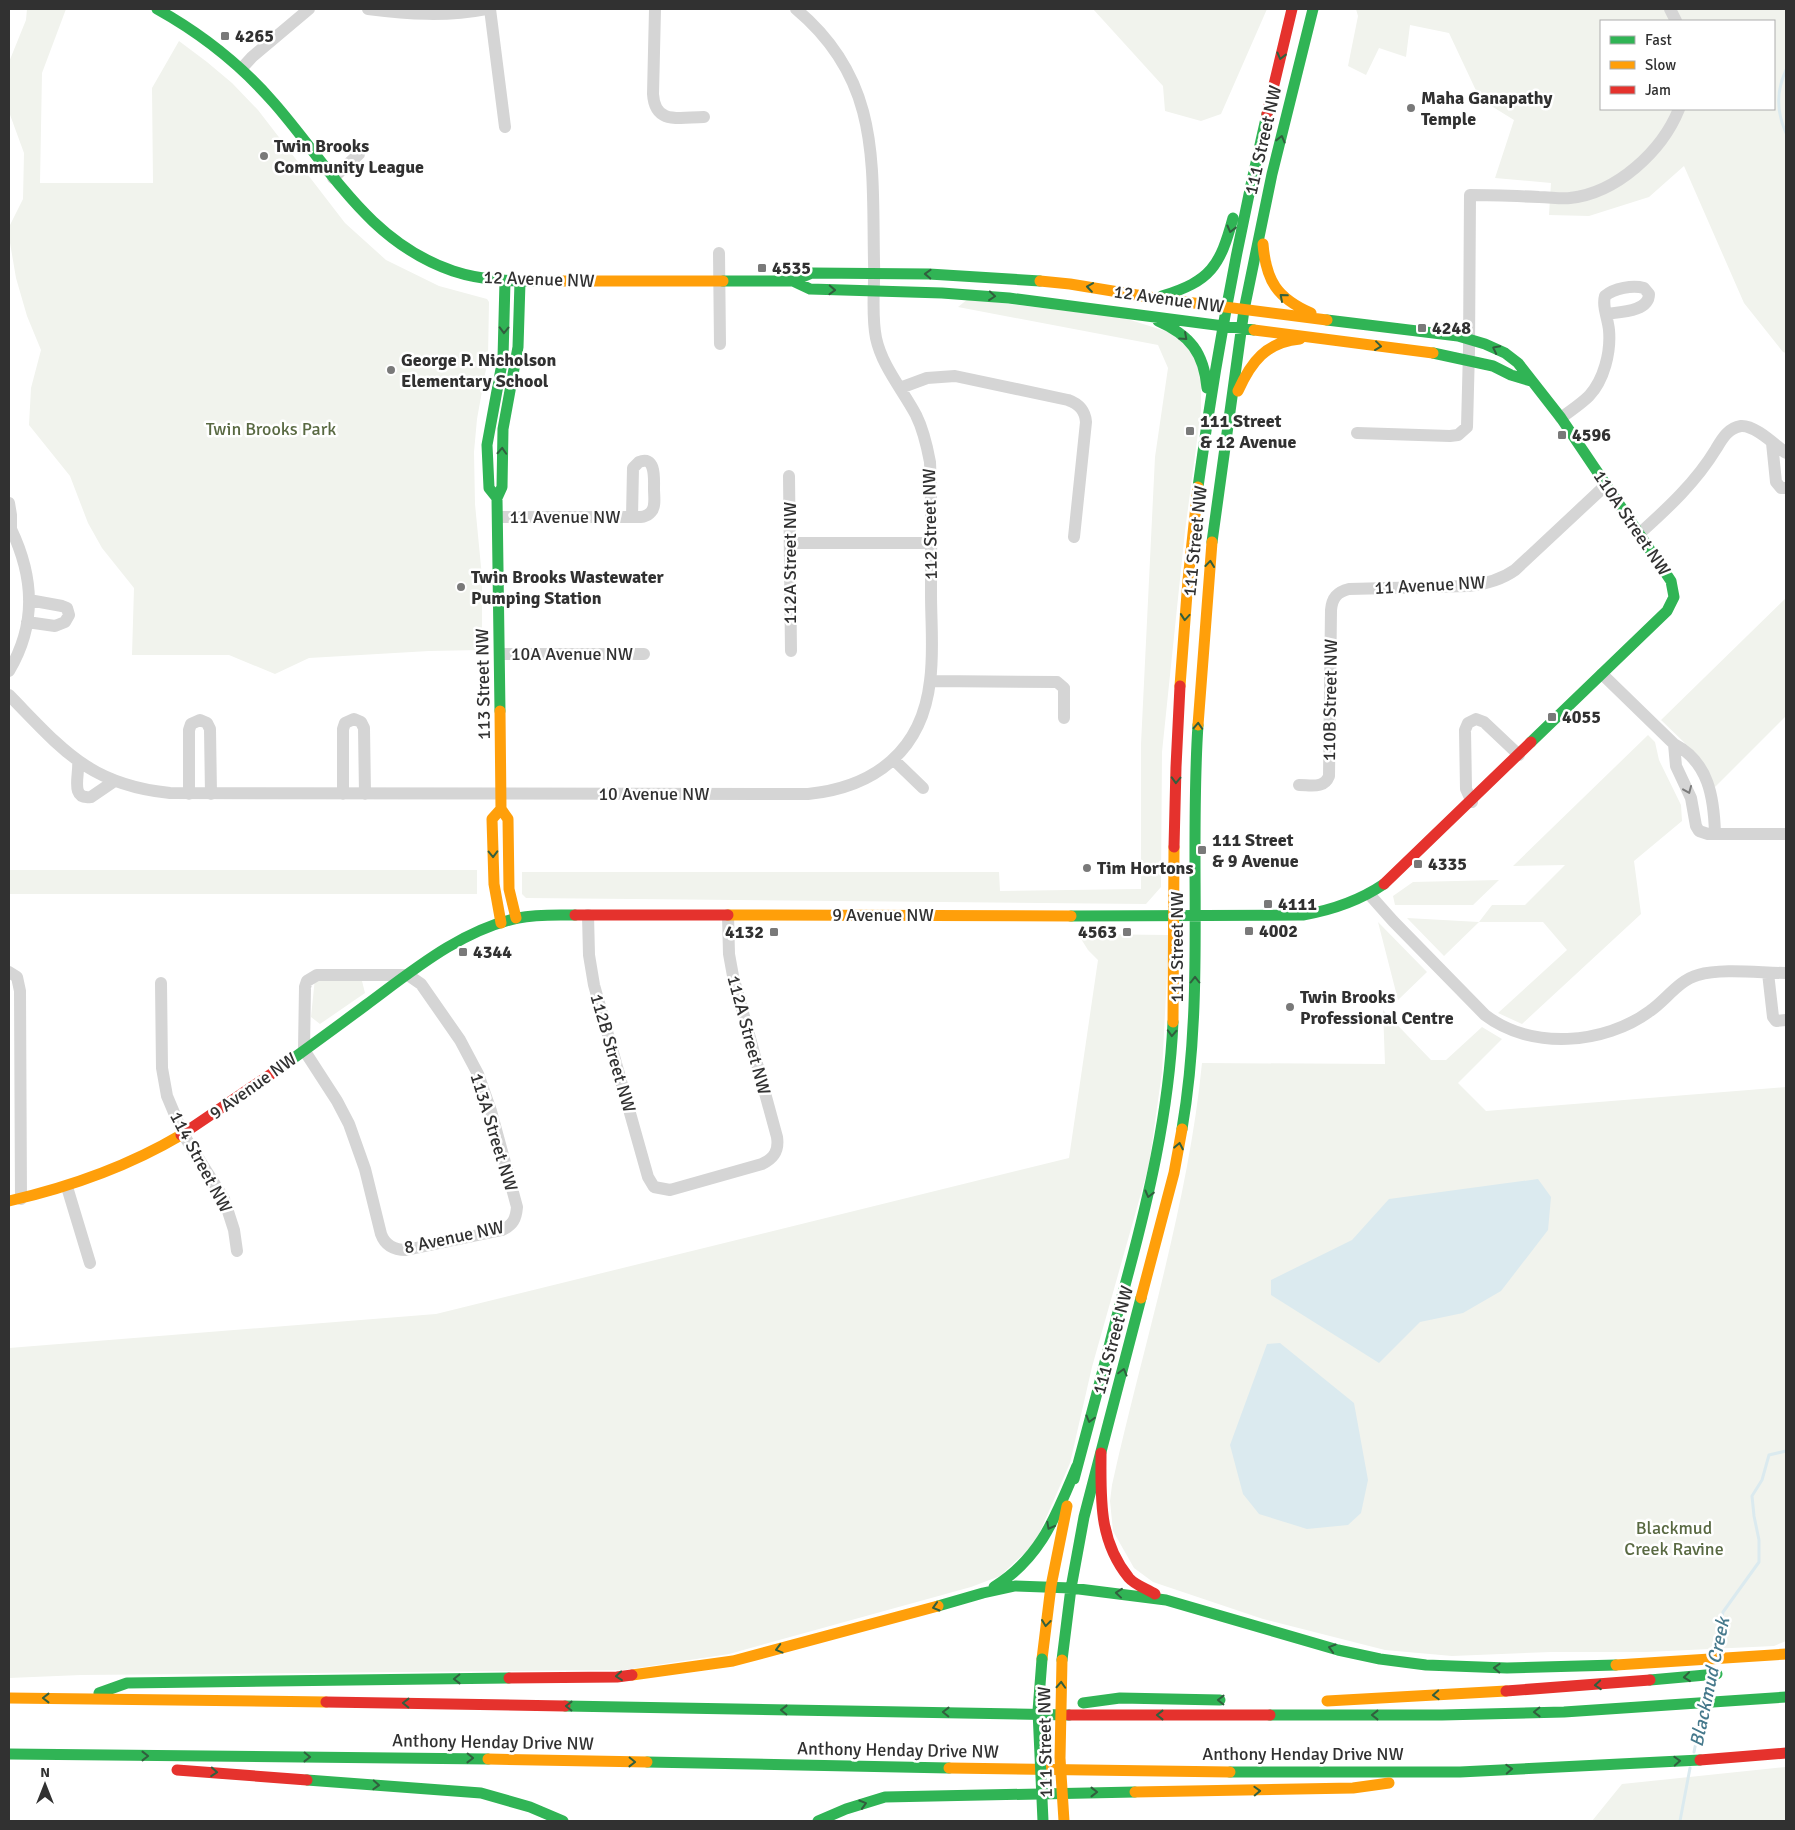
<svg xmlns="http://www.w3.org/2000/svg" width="1795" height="1830" viewBox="0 0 1795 1830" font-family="Signika,sans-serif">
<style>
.green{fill:#f1f3ed;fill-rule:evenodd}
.water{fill:#dbeaef}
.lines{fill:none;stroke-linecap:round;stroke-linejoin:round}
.stream{stroke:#dbeaef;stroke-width:3}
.street{stroke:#d5d5d5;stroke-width:12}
.fast{stroke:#30b455;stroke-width:11}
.slow{stroke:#ff9f0a;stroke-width:11}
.jam{stroke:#e5322d;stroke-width:11}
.fast-bridge{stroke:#30b455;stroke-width:11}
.slow-bridge{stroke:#ff9f0a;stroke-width:11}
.oneway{stroke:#315f3e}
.oneway2{stroke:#7b7b7b}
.poi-dot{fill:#797979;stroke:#fff;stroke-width:2}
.labels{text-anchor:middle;stroke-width:5;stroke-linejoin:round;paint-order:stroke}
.poi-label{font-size:18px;font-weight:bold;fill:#313131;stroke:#fff;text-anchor:start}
.street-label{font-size:18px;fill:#313131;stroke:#fff}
.park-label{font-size:18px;fill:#596942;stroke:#fff}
.water-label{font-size:19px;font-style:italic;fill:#46798c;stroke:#fff}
</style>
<rect width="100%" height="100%" fill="#fff"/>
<!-- green -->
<path class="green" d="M 27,9 L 66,9 L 42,73 L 40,183 L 153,183 L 152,88 L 179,41 L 207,62 L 232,83 L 258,110 L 345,223 L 386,260 L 439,286 L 487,299 L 489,302 L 488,358 L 477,419 L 474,452 L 475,504 L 482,577 L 482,650 L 429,651 L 309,658 L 275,674 L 229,655 L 132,655 L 134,588 L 102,548 L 88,523 L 70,476 L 29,425 L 31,388 L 41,350 L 27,316 L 16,278 L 9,237 L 9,227 L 23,199 L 24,153 L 9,112 L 9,62 L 26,20 Z
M 1093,9 L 1267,9 L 1221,114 L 1201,121 L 1165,111 L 1163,86 Z
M 1356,9 L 1786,9 L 1786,353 L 1783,352 L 1744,303 L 1684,166 L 1649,197 L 1589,216 L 1549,215 L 1551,183 L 1495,178 L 1514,120 L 1480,99 L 1449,33 L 1410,25 L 1406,57 L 1379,48 L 1366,75 L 1348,66 L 1358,16 ZM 1601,21 L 1774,21 L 1774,109 L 1601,109 Z
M 968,299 L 1124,318 L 1175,334 L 1193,352 L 1201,375 L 1201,410 L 1185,531 L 1162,752 L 1161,887 L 1146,904 L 526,898 L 522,894 L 522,872 L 999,872 L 1000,891 L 1141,889 L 1141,744 L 1155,457 L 1168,368 L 1158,345 L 958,307 Z
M 1786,598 L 1786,716 L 1715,787 L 1692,750 L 1661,720 Z
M 1648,735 L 1655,742 L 1659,760 L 1681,805 L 1682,821 L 1634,861 L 1641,914 L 1522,1024 L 1498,1013 L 1567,950 L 1543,922 L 1479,922 L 1444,956 L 1407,918 L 1479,922 L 1492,905 L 1525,905 L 1565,865 L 1513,866 Z
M 9,870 L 477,870 L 477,894 L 9,894 Z
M 1499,880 L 1473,905 L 1395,905 L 1393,896 L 1413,882 Z
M 1378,922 L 1427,972 L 1398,1000 Z
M 1078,934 L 1169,935 L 1162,1072 L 1149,1165 L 1092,1367 L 1070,1463 L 1035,1543 L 1000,1576 L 971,1587 L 729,1654 L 624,1670 L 81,1675 L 9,1678 L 9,1348 L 436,1314 L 1069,1158 L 1098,960 L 1088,950 Z
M 315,978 L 362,981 L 365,993 L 320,1024 L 311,1017 Z
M 1383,1010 L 1431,1060 L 1446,1060 L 1482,1027 L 1502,1039 L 1458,1083 L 1486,1111 L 1786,1087 L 1786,1641 L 1774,1646 L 1646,1652 L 1551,1652 L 1452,1656 L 1385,1650 L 1263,1619 L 1153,1582 L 1134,1568 L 1113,1531 L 1110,1501 L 1112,1485 C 1143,1345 1188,1206 1202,1063 L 1385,1064 Z
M 1786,1767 L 1786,1821 L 1592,1821 L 1622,1784 Z"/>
<!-- water -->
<path class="water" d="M 1538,1179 L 1551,1197 L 1548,1230 L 1501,1291 L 1463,1313 L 1420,1322 L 1379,1363 L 1271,1295 L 1271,1280 L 1352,1240 L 1389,1199 Z
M 1280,1343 L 1354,1403 L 1368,1480 L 1361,1513 L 1348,1525 L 1307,1529 L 1259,1514 L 1243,1494 L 1230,1445 L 1267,1344 Z"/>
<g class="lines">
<!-- stream -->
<path class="stream" d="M 1786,70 C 1776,91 1776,111 1786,133
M 1715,1652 L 1723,1612 L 1759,1562 L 1759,1540 L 1754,1516 L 1752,1496 L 1762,1480 L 1769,1455 L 1786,1451
M 1705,1696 L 1708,1682
M 1694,1752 L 1702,1712
M 1680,1821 L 1690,1768"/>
<!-- street -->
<path class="street" d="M 368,9 C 408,14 446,17 486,9
M 490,9 L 505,127
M 655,9 L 653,94 C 655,126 681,117 704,117
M 1670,9 L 1676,21
M 242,68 L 252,57 L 309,9
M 333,178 L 359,154
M 719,253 L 720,344
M 900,388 L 927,378 L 955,376 L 1068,400 C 1079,404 1085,410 1086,422 L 1074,537
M 1561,418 C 1570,411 1581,404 1589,396 C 1604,380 1611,352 1609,330 C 1608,319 1602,306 1605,296 C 1614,288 1633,285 1644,288 L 1649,294 C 1649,312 1619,312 1606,314
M 1357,433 L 1450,436 L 1458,435 L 1467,427 L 1469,350 L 1470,195 C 1493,195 1516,196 1539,197 C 1550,197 1560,199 1570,198 C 1617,193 1662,151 1679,109
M 1772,443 L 1776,482 L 1781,488 L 1786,488
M 789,476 L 791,651
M 9,503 L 11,515 L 11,529 L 9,528
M 498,517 L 632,517 C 639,517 646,518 651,512 C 656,507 654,496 654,489 C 654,479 656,455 639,462 L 633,468 L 632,517
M 1639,534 C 1668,508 1696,482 1716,449 C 1722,439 1728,428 1741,426 C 1755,425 1775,445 1786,453
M 790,543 L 931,543
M 27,622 L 55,626 L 65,622 L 69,615 L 67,608 L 62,606 L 29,600
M 500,654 L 644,654
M 9,671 C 37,624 34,577 11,529
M 1602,674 L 1674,744 C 1709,762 1714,798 1715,834
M 930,681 L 1057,682 L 1064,688 L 1064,718
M 9,695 C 62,749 89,785 170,793 L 808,794 C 875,787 922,751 930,681 C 934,653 931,623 931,594 C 931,550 932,506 930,462 C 927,446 923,429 916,415 C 902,389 882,366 876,338 C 871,313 875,287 874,262 C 872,162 881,80 796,9
M 1674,744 L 1676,766 L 1691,798 L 1696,826 L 1699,831 L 1708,834 L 1786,834
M 894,760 L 923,788
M 78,761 C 80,774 69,800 91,797 L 113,782
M 1299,785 C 1311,785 1324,789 1329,776 L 1331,610 C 1332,598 1337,592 1349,589 L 1468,586 C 1486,584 1501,580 1515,570 L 1606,485
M 189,794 L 189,730 L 191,724 L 200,720 L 207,723 L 210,729 L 211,794
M 343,794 L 343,729 L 345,723 L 354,719 L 361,722 L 364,728 L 365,794
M 1472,802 L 1466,789 L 1465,730 L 1468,723 L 1476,719 L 1484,722 L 1519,755
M 1369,894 L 1393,921 L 1485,1015 C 1531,1050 1604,1045 1650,1011 C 1666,1000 1679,980 1698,975 C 1722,968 1761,973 1786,973
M 588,915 L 589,955 L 594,985 L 648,1177 L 654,1187 L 670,1190 L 762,1164 C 775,1158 779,1150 777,1137 L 733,976 L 729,954 L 728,915
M 9,972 L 17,977 L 20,991 L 21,1199
M 1768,973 L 1773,1017 L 1776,1021 L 1786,1020
M 317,975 L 408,975 L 421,984 L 460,1040 L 478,1074 L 491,1111 L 517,1207 C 516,1219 513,1225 502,1230 L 406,1250 C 394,1250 385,1245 381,1234 L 365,1169 L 349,1124 L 337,1101 L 304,1050 L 305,987 L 307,981 Z
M 161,983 L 162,1068 L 167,1096 L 183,1134 L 224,1199 L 234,1230 L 237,1251
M 67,1187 L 90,1263"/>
<!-- fast -->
<path class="fast" d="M 157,9 C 202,34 241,65 274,103 C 330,167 368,242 453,271 C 489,283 525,281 562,281
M 723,281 L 793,281 L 812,273 L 929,274 L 1040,281
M 793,281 L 810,289 L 942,293 L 1009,298 L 1254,330
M 1162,296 C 1211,281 1220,266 1233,218
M 1327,320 L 1458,336 L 1485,344 L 1505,353 L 1518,363 L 1561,418 L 1671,581 L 1674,597 L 1667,611 L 1531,742
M 1158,321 C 1190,335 1204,353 1207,388
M 1433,353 L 1493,366 L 1511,375 L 1531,381
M 1198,487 C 1215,361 1238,237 1267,114
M 497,498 L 489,488 L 487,445 L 503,358 L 505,281
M 1212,542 L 1244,310 L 1272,174 L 1313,9
M 500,711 L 497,498 L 502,487 L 503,429 L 518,347 L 520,282
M 1071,916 L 1303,915 C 1332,910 1359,901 1384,884
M 280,1068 C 309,1047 338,1026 366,1005 C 412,971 461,930 518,918 C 537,914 556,915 575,915
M 1182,1129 C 1205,995 1189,859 1198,725
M 1074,1479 C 1091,1416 1108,1352 1124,1289 C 1148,1201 1169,1113 1173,1022
M 994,1587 C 1042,1557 1056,1515 1077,1466
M 938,1606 L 983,1593 L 1015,1586 L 1071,1588 L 1166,1600 L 1338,1650 L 1380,1659 L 1426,1665 L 1507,1668 L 1616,1665
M 1062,1660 L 1071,1588 L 1084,1517 L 1141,1298
M 1650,1680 L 1717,1674
M 99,1693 L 127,1683 L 509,1678
M 1083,1703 L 1120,1698 L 1220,1700
M 565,1706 L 1069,1715
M 1270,1715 L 1442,1715 L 1564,1712 L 1786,1697
M 9,1754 L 488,1759
M 647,1762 L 949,1768
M 1230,1772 L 1460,1772 L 1700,1760
M 307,1780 L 481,1793 L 530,1807 L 563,1821
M 818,1821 L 846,1809 L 885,1797 L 1135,1792"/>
<!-- slow -->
<path class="slow" d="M 1263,244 C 1266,281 1277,298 1311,313
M 562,281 L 723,281
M 1040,281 L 1070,284 L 1155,298 L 1327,320
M 1254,330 L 1433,353
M 1238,391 C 1251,362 1266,342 1300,339
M 1180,686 L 1188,580 L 1198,487
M 500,711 L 501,809 L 508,819 L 509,889 L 516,918
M 1198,725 L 1212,542
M 501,809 L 492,819 L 494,884 L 501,923
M 728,915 L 1071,916
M 1173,1022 L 1174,847
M 9,1201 C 70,1187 127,1167 181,1135
M 1141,1298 L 1174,1173 L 1182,1129
M 1042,1659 L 1051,1586 L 1067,1506
M 1616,1665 L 1786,1654
M 632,1675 L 733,1661 L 938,1606
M 9,1698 L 326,1702
M 1327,1701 L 1506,1691
M 488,1759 L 647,1762
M 949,1768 L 1230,1772
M 1135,1792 L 1353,1788 L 1389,1783"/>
<!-- jam -->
<path class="jam" d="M 1267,114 L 1292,9
M 1174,847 L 1176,767 L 1180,686
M 1384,884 L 1531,742
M 575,915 L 728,915
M 181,1135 L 280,1068
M 1101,1453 C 1101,1498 1098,1540 1129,1578 C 1135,1585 1147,1589 1155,1594
M 509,1678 L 617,1677 L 632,1675
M 1506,1691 L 1650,1680
M 326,1702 L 565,1706
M 1069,1715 L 1270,1715
M 1700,1760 L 1786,1753
M 177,1770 L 307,1780"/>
<!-- fast-bridge -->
<path class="fast-bridge" d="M 1042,1659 L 1038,1711 L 1043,1821"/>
<!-- slow-bridge -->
<path class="slow-bridge" d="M 1062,1660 L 1060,1758 L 1064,1821"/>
</g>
<!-- one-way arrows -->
<defs><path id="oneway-chevron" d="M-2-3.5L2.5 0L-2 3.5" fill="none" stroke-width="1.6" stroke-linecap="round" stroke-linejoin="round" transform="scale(1.25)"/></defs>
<g class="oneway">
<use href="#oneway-chevron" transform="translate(1281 56) rotate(104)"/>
<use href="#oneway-chevron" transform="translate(1281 139) rotate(-76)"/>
<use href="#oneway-chevron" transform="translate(1231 229) rotate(104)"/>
<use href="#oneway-chevron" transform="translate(928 274) rotate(-178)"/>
<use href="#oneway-chevron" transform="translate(1090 287) rotate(-172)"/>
<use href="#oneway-chevron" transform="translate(832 290) rotate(2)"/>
<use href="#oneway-chevron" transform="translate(992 296) rotate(5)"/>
<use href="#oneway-chevron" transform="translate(1283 297) rotate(-139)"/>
<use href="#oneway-chevron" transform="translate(504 330) rotate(91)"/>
<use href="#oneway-chevron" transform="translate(1184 337) rotate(42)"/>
<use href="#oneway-chevron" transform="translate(1378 346) rotate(7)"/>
<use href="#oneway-chevron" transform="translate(1496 349) rotate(-153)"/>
<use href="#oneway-chevron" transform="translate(502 451) rotate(-87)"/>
<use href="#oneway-chevron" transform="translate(1210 564) rotate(-84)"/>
<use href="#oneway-chevron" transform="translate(1185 617) rotate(95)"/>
<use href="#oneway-chevron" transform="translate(1198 726) rotate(-87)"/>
<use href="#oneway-chevron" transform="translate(1176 780) rotate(92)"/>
<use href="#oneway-chevron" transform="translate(493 854) rotate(89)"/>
<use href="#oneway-chevron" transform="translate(1195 980) rotate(-90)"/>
<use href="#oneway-chevron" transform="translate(1172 1033) rotate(93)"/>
<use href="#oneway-chevron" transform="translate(1179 1146) rotate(-79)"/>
<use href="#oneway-chevron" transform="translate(1149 1194) rotate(104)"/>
<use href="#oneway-chevron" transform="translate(1123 1372) rotate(-75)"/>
<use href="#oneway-chevron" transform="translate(1090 1419) rotate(105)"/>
<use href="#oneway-chevron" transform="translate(1050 1526) rotate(118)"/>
<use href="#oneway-chevron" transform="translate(1119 1593) rotate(-174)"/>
<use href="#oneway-chevron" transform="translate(936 1607) rotate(163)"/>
<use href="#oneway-chevron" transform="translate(1046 1623) rotate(97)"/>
<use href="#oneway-chevron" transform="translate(1332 1648) rotate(-164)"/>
<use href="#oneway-chevron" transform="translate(779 1649) rotate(165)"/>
<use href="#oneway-chevron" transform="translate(1497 1668) rotate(-178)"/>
<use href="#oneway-chevron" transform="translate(619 1676) rotate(175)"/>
<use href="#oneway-chevron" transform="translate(1687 1677) rotate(174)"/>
<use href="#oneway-chevron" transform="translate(457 1679) rotate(179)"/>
<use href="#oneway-chevron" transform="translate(1061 1685) rotate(-87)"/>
<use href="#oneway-chevron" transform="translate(1598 1685) rotate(176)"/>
<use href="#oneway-chevron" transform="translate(1436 1695) rotate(177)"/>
<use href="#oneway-chevron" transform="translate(46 1698) rotate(180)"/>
<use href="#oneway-chevron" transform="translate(1221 1700) rotate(-179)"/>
<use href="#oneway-chevron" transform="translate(406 1703) rotate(-179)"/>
<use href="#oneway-chevron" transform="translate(569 1706) rotate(-179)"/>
<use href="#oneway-chevron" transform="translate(784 1710) rotate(-179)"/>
<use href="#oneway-chevron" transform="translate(946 1712) rotate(-179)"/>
<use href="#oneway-chevron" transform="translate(1537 1712) rotate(179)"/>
<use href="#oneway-chevron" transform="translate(1160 1715) rotate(180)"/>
<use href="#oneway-chevron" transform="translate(1375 1715) rotate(180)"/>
<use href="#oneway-chevron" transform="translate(145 1756)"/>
<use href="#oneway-chevron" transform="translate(307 1757) rotate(1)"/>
<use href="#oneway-chevron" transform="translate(470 1758) rotate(1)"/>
<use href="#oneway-chevron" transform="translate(1677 1761) rotate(-3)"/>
<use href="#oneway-chevron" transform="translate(632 1762) rotate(1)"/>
<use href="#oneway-chevron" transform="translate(1509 1769) rotate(-3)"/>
<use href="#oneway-chevron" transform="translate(214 1772) rotate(4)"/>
<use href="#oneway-chevron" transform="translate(376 1785) rotate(3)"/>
<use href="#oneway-chevron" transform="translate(1257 1791) rotate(-2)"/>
<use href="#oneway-chevron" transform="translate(1094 1792)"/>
<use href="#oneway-chevron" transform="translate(863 1804) rotate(-17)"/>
</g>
<use class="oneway2" href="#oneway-chevron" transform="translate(1688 790) rotate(67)"/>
<!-- markers -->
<g class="poi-dot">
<rect x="220" y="31" width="10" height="10" rx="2.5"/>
<circle cx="1411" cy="108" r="5"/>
<circle cx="264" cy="156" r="5"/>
<rect x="757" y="263" width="10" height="10" rx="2.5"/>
<rect x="1417" y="323" width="10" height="10" rx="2.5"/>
<circle cx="391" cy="370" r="5"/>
<rect x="1185" y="426" width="10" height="10" rx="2.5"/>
<rect x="1557" y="430" width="10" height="10" rx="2.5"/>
<circle cx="461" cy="587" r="5"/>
<rect x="1547" y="712" width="10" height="10" rx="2.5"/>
<rect x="1197" y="845" width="10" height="10" rx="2.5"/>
<rect x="1413" y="859" width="10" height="10" rx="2.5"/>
<circle cx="1087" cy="868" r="5"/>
<rect x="1263" y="899" width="10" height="10" rx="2.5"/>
<rect x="1244" y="926" width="10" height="10" rx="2.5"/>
<rect x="769" y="927" width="10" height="10" rx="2.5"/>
<rect x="1122" y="927" width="10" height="10" rx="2.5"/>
<rect x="458" y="947" width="10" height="10" rx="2.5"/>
<circle cx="1290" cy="1007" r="5"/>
</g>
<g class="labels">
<!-- poi labels -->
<g class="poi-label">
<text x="235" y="42">4265</text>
<text x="1421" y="104">Maha Ganapathy<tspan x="1421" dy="21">Temple</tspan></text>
<text x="274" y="152">Twin Brooks<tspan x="274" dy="21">Community League</tspan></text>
<text x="772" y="274">4535</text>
<text x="1432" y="334">4248</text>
<text x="401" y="366">George P. Nicholson<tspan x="401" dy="21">Elementary School</tspan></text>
<text x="1200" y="427">111 Street<tspan x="1200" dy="21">&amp; 12 Avenue</tspan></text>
<text x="1572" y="441">4596</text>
<text x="471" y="583">Twin Brooks Wastewater<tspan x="471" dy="21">Pumping Station</tspan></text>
<text x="1562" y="723">4055</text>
<text x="1212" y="846">111 Street<tspan x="1212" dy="21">&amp; 9 Avenue</tspan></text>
<text x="1428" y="870">4335</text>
<text x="1097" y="874">Tim Hortons</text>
<text x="1278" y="910">4111</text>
<text x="1259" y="937">4002</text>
<text x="764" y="938" text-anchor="end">4132</text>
<text x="1117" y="938" text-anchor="end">4563</text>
<text x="473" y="958">4344</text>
<text x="1300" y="1003">Twin Brooks<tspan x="1300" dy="21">Professional Centre</tspan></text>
</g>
<!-- street labels -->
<g class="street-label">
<text transform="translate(1263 140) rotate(-77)" y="6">111 Street NW</text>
<text transform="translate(539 279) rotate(2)" y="6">12 Avenue NW</text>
<text transform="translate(1169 299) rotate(8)" y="6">12 Avenue NW</text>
<text x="565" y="523">11 Avenue NW</text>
<text transform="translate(1632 523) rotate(56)" y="6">110A Street NW</text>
<text transform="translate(930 524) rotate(-91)" y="6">112 Street NW</text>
<text transform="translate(1195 541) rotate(-84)" y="6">111 Street NW</text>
<text transform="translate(790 563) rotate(-90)" y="6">112A Street NW</text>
<text transform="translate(1430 585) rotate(-3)" y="6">11 Avenue NW</text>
<text x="572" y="660">10A Avenue NW</text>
<text transform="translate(483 684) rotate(-91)" y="6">113 Street NW</text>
<text transform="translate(1330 700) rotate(-89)" y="6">110B Street NW</text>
<text x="654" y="800">10 Avenue NW</text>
<text x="883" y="921">9 Avenue NW</text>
<text transform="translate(1177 947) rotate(-90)" y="6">111 Street NW</text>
<text transform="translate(749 1035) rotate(75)" y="6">112A Street NW</text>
<text transform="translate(613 1053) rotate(74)" y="6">112B Street NW</text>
<text transform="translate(253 1086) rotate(-35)" y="6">9 Avenue NW</text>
<text transform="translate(494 1132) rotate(73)" y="6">113A Street NW</text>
<text transform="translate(201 1162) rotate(62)" y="6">114 Street NW</text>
<text transform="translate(454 1237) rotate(-12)" y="6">8 Avenue NW</text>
<text transform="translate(1113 1340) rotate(-75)" y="6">111 Street NW</text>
<text transform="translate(493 1742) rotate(1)" y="6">Anthony Henday Drive NW</text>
<text transform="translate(1045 1742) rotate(-91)" y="6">111 Street NW</text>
<text transform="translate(898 1750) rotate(1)" y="6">Anthony Henday Drive NW</text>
<text x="1303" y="1760">Anthony Henday Drive NW</text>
</g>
<!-- park labels -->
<g class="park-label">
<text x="271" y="435">Twin Brooks Park</text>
<text x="1674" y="1534">Blackmud<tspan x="1674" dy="21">Creek Ravine</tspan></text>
</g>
<!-- water labels -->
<g class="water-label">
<text transform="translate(1709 1682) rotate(-78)" y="7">Blackmud Creek</text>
</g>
</g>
<!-- border -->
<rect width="1795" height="1830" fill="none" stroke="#313131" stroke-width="20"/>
<!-- legend -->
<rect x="1600" y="20" width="175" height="90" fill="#ffffff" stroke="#adadad"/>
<rect x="1610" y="36" width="25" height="8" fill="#30b455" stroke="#adadad"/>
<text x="1645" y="45" font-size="15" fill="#313131">Fast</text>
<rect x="1610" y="61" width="25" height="8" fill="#ff9f0a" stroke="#adadad"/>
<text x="1645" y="70" font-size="15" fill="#313131">Slow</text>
<rect x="1610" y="86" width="25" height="8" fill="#e5322d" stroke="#adadad"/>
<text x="1645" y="95" font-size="15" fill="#313131">Jam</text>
<!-- north arrow -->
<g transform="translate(45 1785)" stroke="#ffffff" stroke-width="4" paint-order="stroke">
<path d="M0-4L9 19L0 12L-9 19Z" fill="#313131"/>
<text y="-8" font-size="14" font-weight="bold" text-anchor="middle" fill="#313131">N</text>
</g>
</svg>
